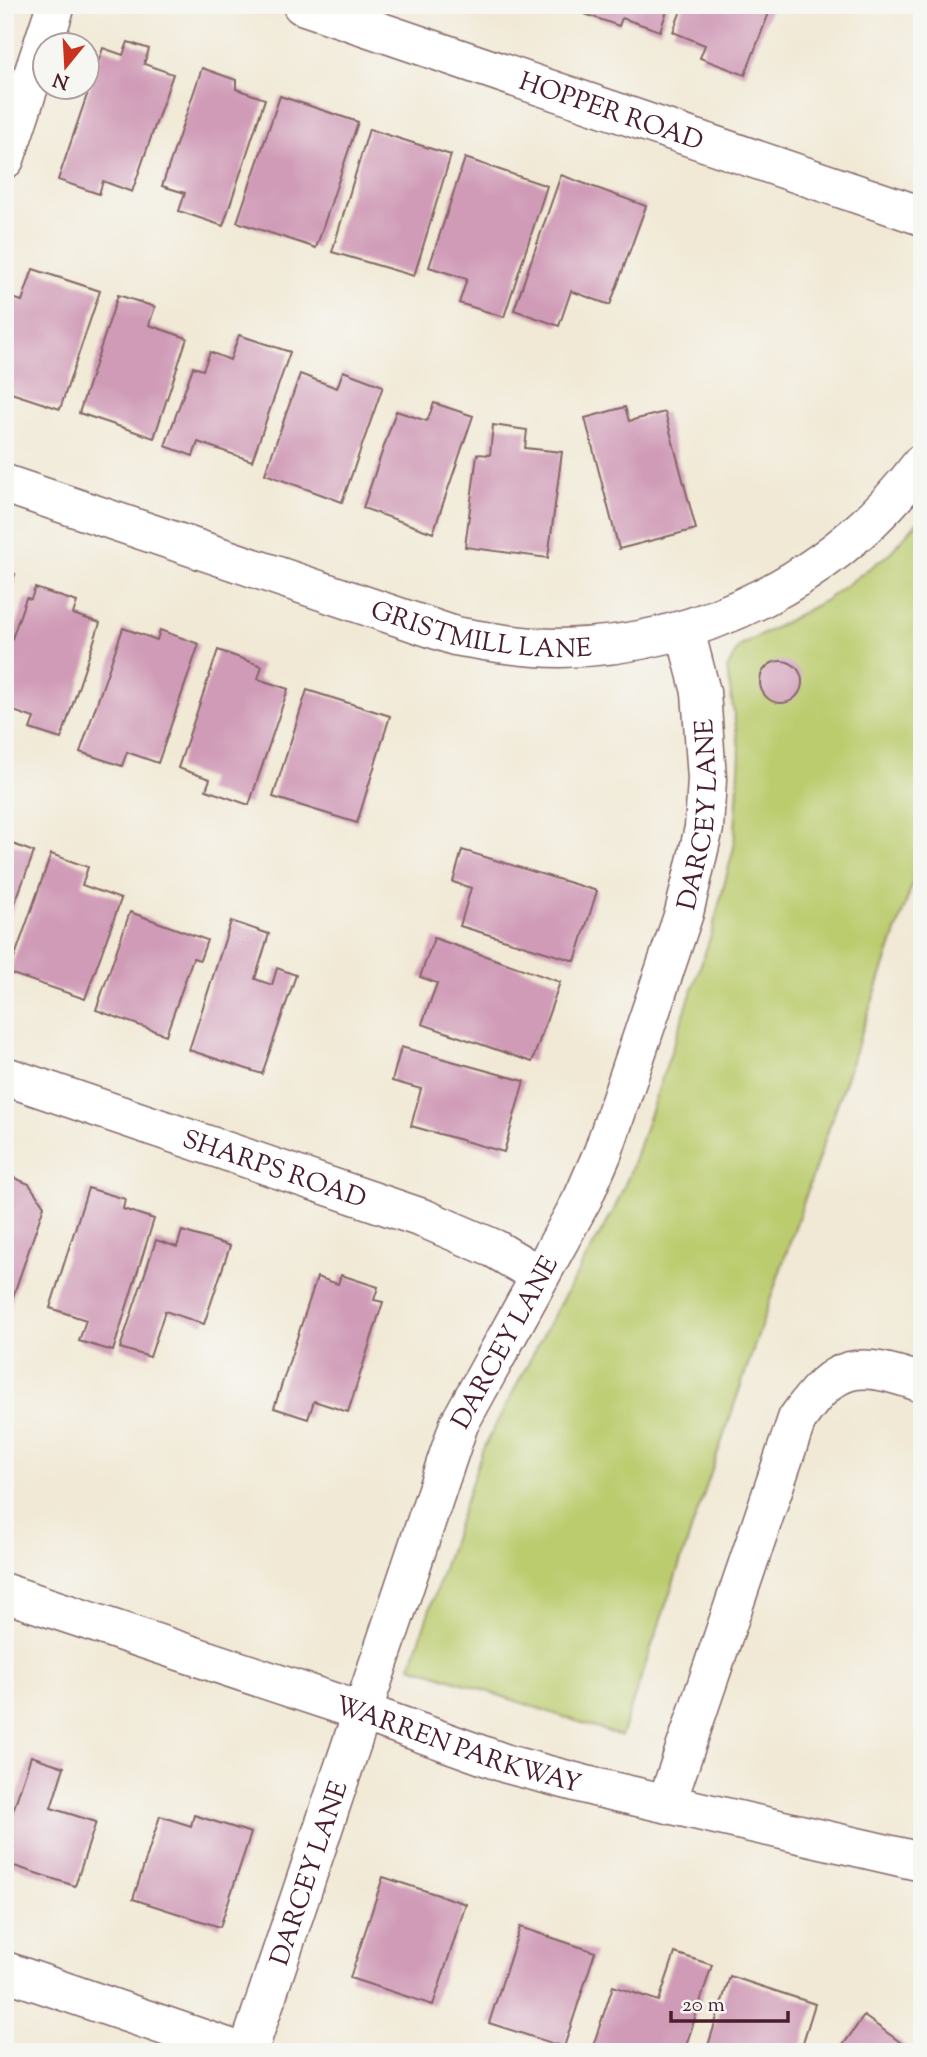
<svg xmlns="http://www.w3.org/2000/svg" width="927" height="2057" viewBox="0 0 927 2057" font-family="'Sorts Mill Goudy',serif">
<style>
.green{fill:#bbcc6e;stroke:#82764c;stroke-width:2}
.building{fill:#d09bb7}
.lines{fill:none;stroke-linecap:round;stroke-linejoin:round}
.street-casing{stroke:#846666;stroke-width:41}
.secondary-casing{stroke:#846666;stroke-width:41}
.street{stroke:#fff;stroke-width:38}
.secondary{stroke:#fff;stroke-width:38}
.labels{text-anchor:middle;stroke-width:7;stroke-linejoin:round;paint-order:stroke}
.street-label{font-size:26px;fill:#4a1f2b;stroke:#f6f6f2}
</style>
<rect width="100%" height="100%" fill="#f6f6f2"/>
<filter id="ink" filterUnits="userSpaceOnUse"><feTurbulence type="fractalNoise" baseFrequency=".0143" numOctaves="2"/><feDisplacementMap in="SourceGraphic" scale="14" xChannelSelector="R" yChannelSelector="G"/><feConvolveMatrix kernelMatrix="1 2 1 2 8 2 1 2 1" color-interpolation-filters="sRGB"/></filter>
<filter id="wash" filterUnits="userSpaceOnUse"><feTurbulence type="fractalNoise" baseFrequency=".00686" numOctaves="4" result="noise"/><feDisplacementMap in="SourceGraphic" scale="28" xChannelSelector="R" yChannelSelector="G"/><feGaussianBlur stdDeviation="1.57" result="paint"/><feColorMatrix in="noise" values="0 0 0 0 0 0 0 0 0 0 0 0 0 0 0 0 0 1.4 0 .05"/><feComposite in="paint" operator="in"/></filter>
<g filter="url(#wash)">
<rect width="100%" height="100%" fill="#f1e9d5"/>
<!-- green -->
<path class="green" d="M 922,517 L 922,856 L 621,1736 L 411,1666 L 482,1451 L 558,1307 L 614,1210 L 629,1175 L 711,935 L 734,847 L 740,754 L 727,669 L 739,647 L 826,600 L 889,554 Z"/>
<g id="blocks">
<!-- building -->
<path class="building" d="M 578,5 L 669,5 L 660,31 L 622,18 L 619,26 L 576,11 Z
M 683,5 L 772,5 L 745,75 L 700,58 L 705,45 L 673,32 Z
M 128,42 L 149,49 L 144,64 L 173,74 L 132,192 L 103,181 L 99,194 L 58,180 L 103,48 L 123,55 Z
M 202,68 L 236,80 L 236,89 L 265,99 L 223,226 L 179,211 L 185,193 L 162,186 Z
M 280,96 L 358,122 L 316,248 L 237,222 Z
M 369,129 L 451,155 L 414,276 L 332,252 Z
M 465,158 L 547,186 L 504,317 L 459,303 L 467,279 L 429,267 Z
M 561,175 L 646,206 L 610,305 L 571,291 L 559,326 L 514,310 Z
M 33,269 L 100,291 L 60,409 L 5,391 L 5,305 L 8,297 L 22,301 Z
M 118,295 L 155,307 L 149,325 L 187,338 L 154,438 L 79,413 Z
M 239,335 L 290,352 L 252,461 L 198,442 L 193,456 L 165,446 L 193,367 L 203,370 L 210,352 L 230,360 Z
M 343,371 L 383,386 L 342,502 L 265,474 L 300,374 L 337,388 Z
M 434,403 L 473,416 L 433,533 L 363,508 L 396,411 L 427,421 Z
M 625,407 L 629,421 L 665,412 L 696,529 L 619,549 L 585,418 Z
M 493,425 L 527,430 L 525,448 L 562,452 L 548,558 L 465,547 L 477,454 L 490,455 Z
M 5,570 L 15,574 L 6,602 L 5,602 Z
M 35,588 L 77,602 L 73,614 L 100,623 L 61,739 L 30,729 L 34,718 L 5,708 L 5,659 L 26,598 L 31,599 Z
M 123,628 L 157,640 L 160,630 L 199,644 L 158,763 L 127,752 L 122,766 L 80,752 Z
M 218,650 L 262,666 L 258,679 L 288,689 L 249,805 L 206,790 L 210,779 L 178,768 Z
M760 682a21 21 0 1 1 42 0a21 21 0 1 1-42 0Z
M 307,690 L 390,716 L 357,823 L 273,797 Z
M 5,841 L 34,852 L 6,927 L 5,927 Z
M 462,850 L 597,891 L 575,961 L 460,926 L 471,888 L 453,882 Z
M 51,854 L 88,867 L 82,885 L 121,899 L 85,999 L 9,973 Z
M 130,912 L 207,940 L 200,960 L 193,958 L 166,1035 L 96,1010 Z
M 231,921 L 269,934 L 255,979 L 272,985 L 277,968 L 296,975 L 262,1074 L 189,1050 Z
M 434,938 L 560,982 L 532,1062 L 422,1024 L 437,983 L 420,977 Z
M 401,1047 L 524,1081 L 504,1152 L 411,1126 L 421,1089 L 392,1081 Z
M 5,1174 L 29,1184 L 44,1206 L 6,1317 Z
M 88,1188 L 125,1199 L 123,1209 L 154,1219 L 113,1351 L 79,1341 L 86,1320 L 50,1308 Z
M 182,1231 L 230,1246 L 204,1324 L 165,1311 L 150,1357 L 120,1348 L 156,1240 L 177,1247 Z
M 341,1275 L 378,1287 L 374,1300 L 383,1302 L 348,1412 L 314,1401 L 308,1419 L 274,1408 L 317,1277 L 338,1284 Z
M 31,1756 L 64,1767 L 51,1808 L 96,1822 L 75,1886 L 5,1863 L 5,1835 Z
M 194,1815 L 251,1833 L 220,1927 L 133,1899 L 160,1816 L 191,1826 Z
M 383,1877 L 466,1904 L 433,2005 L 350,1978 Z
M 520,1927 L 595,1952 L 564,2047 L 489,2023 Z
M 675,1953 L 712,1965 L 684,2052 L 669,2047 L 667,2052 L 591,2052 L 613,1986 L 659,2001 Z
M 730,1976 L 815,2004 L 800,2052 L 706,2052 Z
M 864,2016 L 914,2052 L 838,2052 Z"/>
</g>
</g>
<g filter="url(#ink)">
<use href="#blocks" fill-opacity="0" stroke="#846666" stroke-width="2"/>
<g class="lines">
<defs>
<g id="street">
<path id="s1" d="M 302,5 L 922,216"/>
<path d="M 5,159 L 56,5"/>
<path id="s2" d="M 5,484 L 455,636 C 490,642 525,648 561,648 C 704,646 836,577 922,463"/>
<path id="s3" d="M 5,1076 L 425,1219 L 495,1249 L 539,1275"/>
<path d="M 667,1802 L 797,1419 C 837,1361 857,1361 922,1383"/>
<path d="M 5,1971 L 241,2052"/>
<path id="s4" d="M 248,2052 L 459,1424 L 583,1198 L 603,1152 L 684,913 L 704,828 L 707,779 L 701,692 L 685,630"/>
</g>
<g id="secondary">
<path id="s5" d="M 5,1593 L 363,1712 L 507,1764 L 594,1787 L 922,1862"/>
</g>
</defs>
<!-- street casing -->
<use href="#street" class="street-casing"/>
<!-- secondary casing -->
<use href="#secondary" class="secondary-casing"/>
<!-- street -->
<use href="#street" class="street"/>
<!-- secondary -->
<use href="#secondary" class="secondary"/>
</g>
</g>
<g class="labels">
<!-- street labels -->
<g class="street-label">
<text dy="9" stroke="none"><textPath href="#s1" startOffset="327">HOPPER ROAD</textPath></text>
<text dy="9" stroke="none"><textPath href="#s2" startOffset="500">GRISTMILL LANE</textPath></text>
<text dy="9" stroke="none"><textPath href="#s4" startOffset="1323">DARCEY LANE</textPath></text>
<text dy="9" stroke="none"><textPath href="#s3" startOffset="285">SHARPS ROAD</textPath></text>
<text dy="9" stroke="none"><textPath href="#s4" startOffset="756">DARCEY LANE</textPath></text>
<text dy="9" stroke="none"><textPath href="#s5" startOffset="478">WARREN PARKWAY</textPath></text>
<text dy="9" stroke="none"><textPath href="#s4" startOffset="189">DARCEY LANE</textPath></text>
</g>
</g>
<!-- margin -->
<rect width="927" height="2057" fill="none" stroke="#f6f6f2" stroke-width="28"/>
<!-- north arrow -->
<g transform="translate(66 66) rotate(198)"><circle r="33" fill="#f6f6f2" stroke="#b1a0a2" stroke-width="2"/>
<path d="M0-5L12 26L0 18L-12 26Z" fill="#c8321e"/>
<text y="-10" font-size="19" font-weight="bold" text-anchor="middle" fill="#4a1f2b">N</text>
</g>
<!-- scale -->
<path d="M671 2011v10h117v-10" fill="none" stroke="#4a1f2b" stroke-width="3.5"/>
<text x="682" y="2011" font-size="21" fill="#4a1f2b" stroke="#f6f6f2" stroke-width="5" paint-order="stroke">20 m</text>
</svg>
